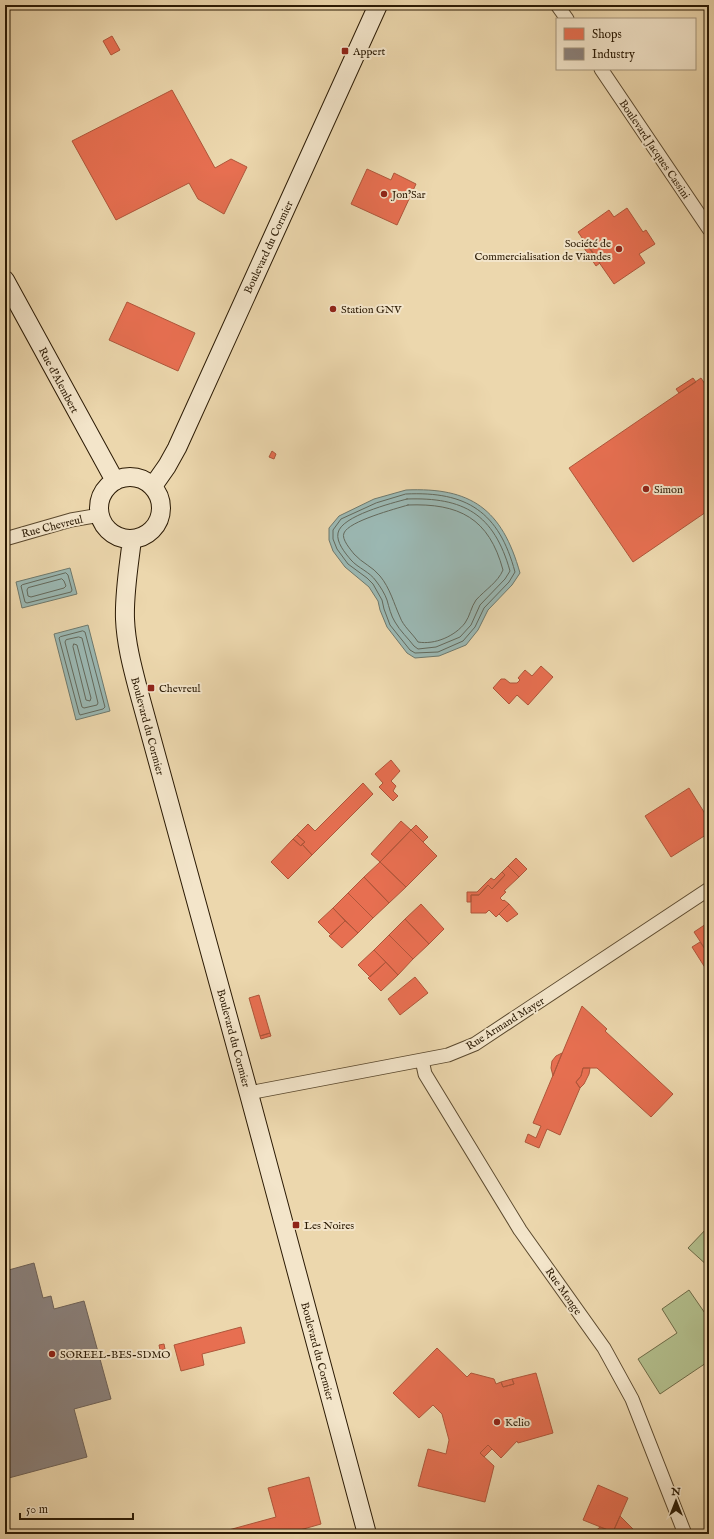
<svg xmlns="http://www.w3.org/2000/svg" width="714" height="1539" viewBox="0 0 714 1539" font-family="'IM FELL English',serif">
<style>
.green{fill:#b3bf8d;stroke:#6f6c48}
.water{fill:#9bb8b3;stroke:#6e796d}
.shops{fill:#e76f51;stroke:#af563a}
.industry{fill:#8a817c;stroke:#6e6258}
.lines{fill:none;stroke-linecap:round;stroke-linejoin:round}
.shore{stroke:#63695c;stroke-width:1}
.street-casing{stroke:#5b492e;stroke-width:15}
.secondary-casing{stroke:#2b1a04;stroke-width:20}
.street{stroke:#f3e5ca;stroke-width:13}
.secondary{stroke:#f3e5ca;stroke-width:18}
.poi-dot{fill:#8f2418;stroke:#f3e5ca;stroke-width:1.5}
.labels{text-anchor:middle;stroke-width:4;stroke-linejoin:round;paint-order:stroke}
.poi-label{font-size:11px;fill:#2b1a04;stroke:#f3e5ca;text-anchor:start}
.street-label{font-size:11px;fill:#2b1a04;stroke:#f3e5ca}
</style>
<rect width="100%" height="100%" fill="#ecd7ad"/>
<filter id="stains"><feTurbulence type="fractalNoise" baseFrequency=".005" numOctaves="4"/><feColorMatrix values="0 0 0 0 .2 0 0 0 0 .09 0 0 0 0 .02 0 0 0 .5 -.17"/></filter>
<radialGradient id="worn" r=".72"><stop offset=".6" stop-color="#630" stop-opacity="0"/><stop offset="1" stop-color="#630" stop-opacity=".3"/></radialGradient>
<!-- green -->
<path class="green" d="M 709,1226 L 709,1267 L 688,1248 Z
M 689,1290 L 709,1319 L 709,1361 L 660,1394 L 638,1359 L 677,1333 L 662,1309 Z"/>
<!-- water -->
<path class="water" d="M 406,490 C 471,487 502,509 520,573 L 512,585 L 488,610 L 478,630 L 466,645 L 439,656 L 415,658 L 407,653 L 387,627 L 380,610 L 378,601 L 369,587 L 345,567 L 333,551 L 329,540 L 329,528 L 339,516 L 374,499 Z
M 70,568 L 77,594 L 22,608 L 16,582 Z
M 88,625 L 110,711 L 76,720 L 54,634 Z"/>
<!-- shops -->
<path class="shops" d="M 112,36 L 120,50 L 111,55 L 103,41 Z
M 172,90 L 215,168 L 231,159 L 247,167 L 224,214 L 198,199 L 189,183 L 116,220 L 72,141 Z
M 367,169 L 391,180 L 394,173 L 416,184 L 397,225 L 351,204 Z
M 627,208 L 643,232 L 646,230 L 655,244 L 639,254 L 645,263 L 614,284 L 578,232 L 609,210 L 614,217 Z
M 586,242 L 600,263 L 596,266 L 582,245 Z
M 127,302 L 195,333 L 178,371 L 109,340 Z
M 693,378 L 696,382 L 679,393 L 676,389 Z
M 701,378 L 709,390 L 709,510 L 633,562 L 569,468 Z
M 272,451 L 276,454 L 274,459 L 269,457 Z
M 541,666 L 553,677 L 528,705 L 517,695 L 509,704 L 493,688 L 501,679 L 505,679 L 510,683 L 517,683 L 520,680 L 518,678 L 525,670 L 532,676 Z
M 391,760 L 400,771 L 391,781 L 396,786 L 393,791 L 398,796 L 393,801 L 379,787 L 383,783 L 375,774 Z
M 363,783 L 373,794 L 312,855 L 302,844 L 305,842 L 297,835 L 308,824 L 315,831 Z
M 689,788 L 709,820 L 709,833 L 671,857 L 645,816 Z
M 401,821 L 411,830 L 380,862 L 371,854 Z
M 416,825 L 428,837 L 423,842 L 411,830 Z
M 411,830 L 437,856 L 406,887 L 380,862 Z
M 297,835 L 305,842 L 301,846 L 293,839 Z
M 293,839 L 301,846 L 302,844 L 312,855 L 288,879 L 271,862 Z
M 516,858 L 527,869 L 519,877 L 508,866 Z
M 380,862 L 406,887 L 389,903 L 364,877 Z
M 508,866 L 519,877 L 504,891 L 506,892 L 500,898 L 503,901 L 504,900 L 509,904 L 496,917 L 489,910 L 486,913 L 471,913 L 471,895 L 479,895 L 488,885 L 492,889 L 505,875 L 502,872 Z
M 502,872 L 505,875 L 492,889 L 488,885 L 479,895 L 471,895 L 471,902 L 467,902 L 467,892 L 477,892 L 491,878 L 494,880 Z
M 364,877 L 389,903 L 373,918 L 348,893 Z
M 348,893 L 373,918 L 358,933 L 333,908 Z
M 421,904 L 444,929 L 429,944 L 405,919 Z
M 509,904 L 518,914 L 507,922 L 499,914 Z
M 333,908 L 345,921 L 331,935 L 318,922 Z
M 405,919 L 429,944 L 413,959 L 389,935 Z
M 345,921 L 358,933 L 342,948 L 329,936 Z
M 709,922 L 709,955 L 694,932 Z
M 389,935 L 413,959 L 398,975 L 374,950 Z
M 700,942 L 709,955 L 709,963 L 704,966 L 692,947 Z
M 374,950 L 386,962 L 370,977 L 358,965 Z
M 386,962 L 398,975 L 381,991 L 368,978 Z
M 709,963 L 709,973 L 704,966 Z
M 415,977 L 428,993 L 400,1015 L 388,999 Z
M 259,995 L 270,1033 L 260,1036 L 249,998 Z
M 582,1006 L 607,1029 L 605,1031 L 673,1094 L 651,1117 L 597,1068 L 583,1068 L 581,1076 L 576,1082 L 580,1088 L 560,1135 L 547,1129 L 539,1148 L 525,1142 L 528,1134 L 536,1138 L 541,1126 L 533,1123 Z
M 270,1033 L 271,1036 L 261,1039 L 260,1036 Z
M 562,1053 L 553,1076 L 551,1068 L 552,1061 L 556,1056 Z
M 583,1068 L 590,1068 L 589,1074 L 584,1084 L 580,1088 L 576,1082 L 581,1076 Z
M 241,1327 L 245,1343 L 202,1354 L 204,1365 L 181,1371 L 174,1345 Z
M 164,1344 L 165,1349 L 160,1350 L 159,1345 Z
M 437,1348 L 467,1377 L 471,1373 L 494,1379 L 496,1384 L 501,1382 L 503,1387 L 514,1384 L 512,1379 L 536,1373 L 553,1433 L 518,1443 L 517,1441 L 501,1458 L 488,1445 L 480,1453 L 494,1466 L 485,1502 L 418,1486 L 428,1449 L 446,1454 L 449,1440 L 442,1414 L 433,1405 L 419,1418 L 393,1393 Z
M 512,1379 L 514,1384 L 503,1387 L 501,1382 Z
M 488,1445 L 492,1449 L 484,1457 L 480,1453 Z
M 309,1477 L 321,1524 L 300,1530 L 302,1534 L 214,1534 L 276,1517 L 268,1488 Z
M 598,1485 L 628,1498 L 613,1532 L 583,1520 Z
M 620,1516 L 638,1534 L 592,1534 L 600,1527 L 613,1532 Z"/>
<!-- industry -->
<path class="industry" d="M 34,1263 L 43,1298 L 51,1296 L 54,1309 L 84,1301 L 111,1399 L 74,1409 L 87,1457 L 5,1479 L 5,1271 Z"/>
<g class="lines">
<!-- shore -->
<path class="shore" d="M 406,494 C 467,491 499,512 515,572 L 509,582 L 484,608 L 475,627 L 463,641 L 438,652 L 415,653 L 410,650 L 390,625 L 384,609 L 382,600 L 373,584 L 367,578 L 348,564 L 337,549 L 333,539 L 333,530 L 341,519 L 376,503 Z
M 407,499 C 464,497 494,514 510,571 L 505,579 L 480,605 L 471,625 L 460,637 L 436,647 L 418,649 L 414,646 C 408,638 400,631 395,622 C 391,616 389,607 387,600 C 385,594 380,586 376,581 C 370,572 358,568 351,560 C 345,553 336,542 338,533 C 341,516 392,503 407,499 Z
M 408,505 C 459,503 489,518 503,570 C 498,582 485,590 476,600 C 471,607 470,616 465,623 C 455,636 435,645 418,642 C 413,634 403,626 400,617 C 394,604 390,588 380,576 C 373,567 362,563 354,554 C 351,550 341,539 344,533 C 349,521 395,509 408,505 Z
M 66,573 L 68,575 L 72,590 L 71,592 L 27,603 L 25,602 L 21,586 L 22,585 Z
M 62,579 L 64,581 L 66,586 L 64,588 L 31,597 L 28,596 L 27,590 L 28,588 Z
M 83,631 L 85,632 L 105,707 L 103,709 L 80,715 L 79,713 L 59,638 L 60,637 Z
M 79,637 L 82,638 L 98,703 L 97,705 L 84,708 L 82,707 L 65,642 L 66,640 Z
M 74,644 L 77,645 L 91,698 L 90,701 L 86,700 L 73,647 Z"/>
<defs>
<path id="street" d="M 557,5 L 567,19
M 601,69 L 709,229
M 5,539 L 71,520 L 100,515
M 422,1060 L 425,1074 L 520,1230 L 604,1348 L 632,1399 L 685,1534
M 249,1094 L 259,1091 L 448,1055 L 475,1044 L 709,889"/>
<path id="secondary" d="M 5,280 L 115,481
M99 508a31 31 0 1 1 62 0a31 31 0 1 1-62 0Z
M 153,486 L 167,466 L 177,448 L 378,5
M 132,539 C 129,565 124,593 125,619 C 126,643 132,666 138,689 L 249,1094 L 367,1534"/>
</defs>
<!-- street casing -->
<use href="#street" class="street-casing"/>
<!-- secondary casing -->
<use href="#secondary" class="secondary-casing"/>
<!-- street -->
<use href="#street" class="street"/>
<!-- secondary -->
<use href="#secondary" class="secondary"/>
</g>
<!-- markers -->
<g class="poi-dot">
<rect x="341" y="47" width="8" height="8" rx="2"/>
<circle cx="384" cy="194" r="4"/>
<circle cx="619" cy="249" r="4"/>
<circle cx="333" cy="309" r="4"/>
<circle cx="646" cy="489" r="4"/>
<rect x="147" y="684" width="8" height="8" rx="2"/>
<rect x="292" y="1221" width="8" height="8" rx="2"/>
<circle cx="52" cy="1354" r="4"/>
<circle cx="497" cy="1422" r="4"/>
</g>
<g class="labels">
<!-- poi labels -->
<g class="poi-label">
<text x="353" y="55">Appert</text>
<text x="392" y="198">Jon’Sar</text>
<text x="611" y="247" text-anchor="end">Société de<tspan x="611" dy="13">Commercialisation de Viandes</tspan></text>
<text x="341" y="313">Station GNV</text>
<text x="654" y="493">Simon</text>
<text x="159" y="692">Chevreul</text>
<text x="304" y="1229">Les Noires</text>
<text x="60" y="1358">SOREEL-BES-SDMO</text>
<text x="505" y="1426">Kelio</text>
</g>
<!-- street labels -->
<g class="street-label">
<text transform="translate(655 149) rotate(56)" y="4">Boulevard Jacques Cassini</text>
<text transform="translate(268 247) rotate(-65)" y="4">Boulevard du Cormier</text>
<text transform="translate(59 380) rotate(62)" y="4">Rue d’Alembert</text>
<text transform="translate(52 526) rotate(-14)" y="4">Rue Chevreul</text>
<text transform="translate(148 726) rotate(75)" y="4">Boulevard du Cormier</text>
<text transform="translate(505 1023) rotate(-32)" y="4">Rue Armand Mayer</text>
<text transform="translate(234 1038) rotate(75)" y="4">Boulevard du Cormier</text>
<text transform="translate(564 1291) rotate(55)" y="4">Rue Monge</text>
<text transform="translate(318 1351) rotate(75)" y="4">Boulevard du Cormier</text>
</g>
</g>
<!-- margin -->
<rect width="714" height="1539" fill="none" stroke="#ecd7ad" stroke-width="20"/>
<rect x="6" y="6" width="702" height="1527" fill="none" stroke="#2b1a04" stroke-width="2"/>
<rect x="10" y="10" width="694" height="1519" fill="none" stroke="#2b1a04"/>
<!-- legend -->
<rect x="556" y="18" width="140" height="52" fill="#f3e5ca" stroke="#a3947b"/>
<rect x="564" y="28" width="20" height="12" fill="#e76f51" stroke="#a3947b"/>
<text x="592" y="38" font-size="12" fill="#2b1a04">Shops</text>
<rect x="564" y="48" width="20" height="12" fill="#8a817c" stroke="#a3947b"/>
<text x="592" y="58" font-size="12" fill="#2b1a04">Industry</text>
<!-- north arrow -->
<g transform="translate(676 1501)" stroke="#f3e5ca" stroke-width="3" paint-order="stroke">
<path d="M0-3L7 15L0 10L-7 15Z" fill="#2b1a04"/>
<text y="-6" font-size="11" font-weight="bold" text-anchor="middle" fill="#2b1a04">N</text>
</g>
<!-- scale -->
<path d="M20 1513v6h113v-6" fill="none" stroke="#2b1a04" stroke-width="2"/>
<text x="26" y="1513" font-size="12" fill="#2b1a04" stroke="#f3e5ca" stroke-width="3" paint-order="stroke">50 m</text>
<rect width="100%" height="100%" filter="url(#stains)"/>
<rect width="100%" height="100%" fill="url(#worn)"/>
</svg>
